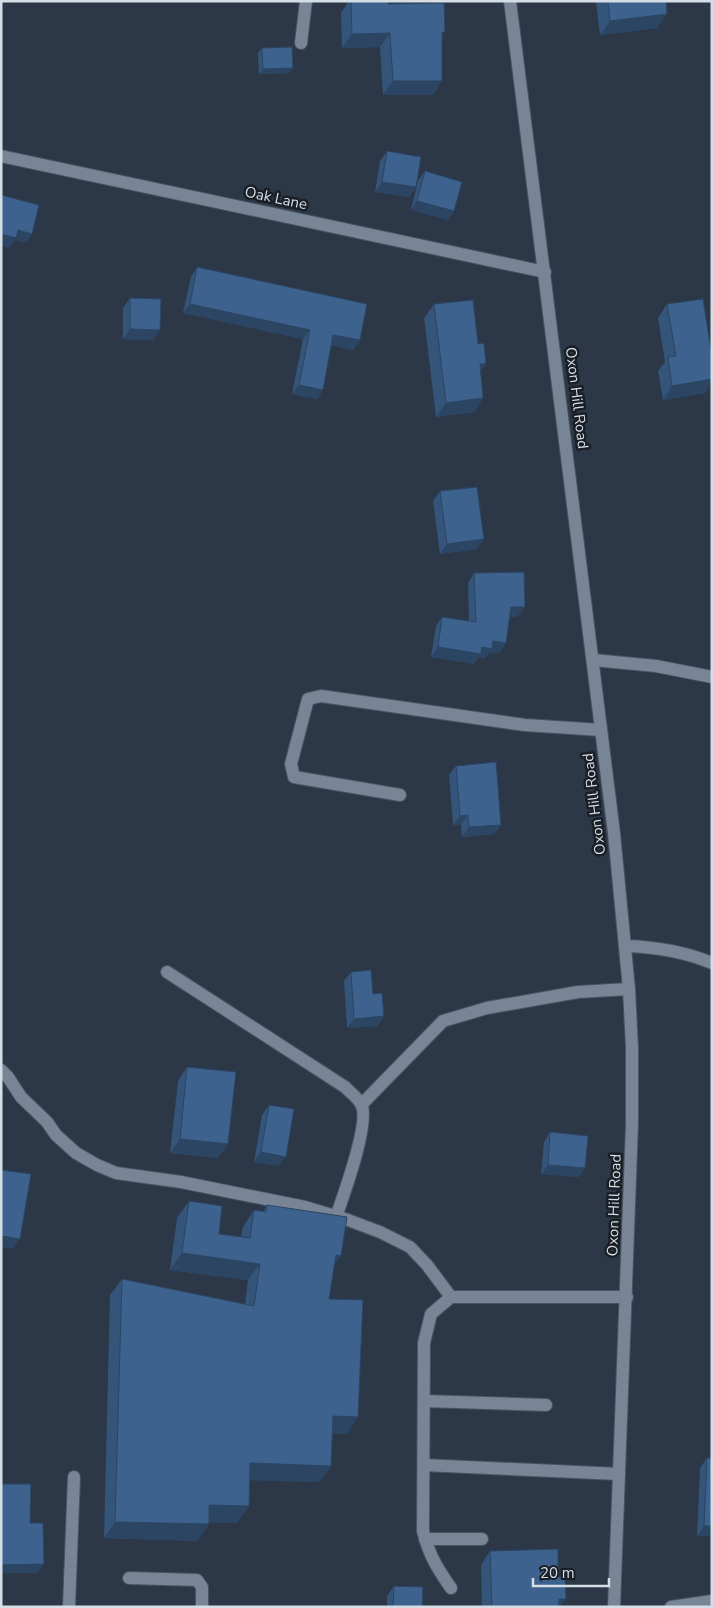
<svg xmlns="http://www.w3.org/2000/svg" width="713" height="1608" viewBox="0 0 713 1608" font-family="'Nunito Sans',sans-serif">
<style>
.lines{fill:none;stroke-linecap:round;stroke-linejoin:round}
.lane-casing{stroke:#4a5461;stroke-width:14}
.street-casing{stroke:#4a5461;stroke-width:14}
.secondary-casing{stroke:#4a5461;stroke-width:14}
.lane{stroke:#788596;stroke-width:12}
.street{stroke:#788596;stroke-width:12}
.secondary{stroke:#788596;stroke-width:12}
.wall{fill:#34547a}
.shaded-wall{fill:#2b4563}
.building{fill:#3d628e;stroke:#2b4563}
.labels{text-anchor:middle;stroke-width:5;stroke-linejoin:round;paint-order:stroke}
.street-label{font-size:15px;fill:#d5dde6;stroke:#1a1f26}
</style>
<rect width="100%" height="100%" fill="#2c3847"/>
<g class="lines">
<defs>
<path id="lane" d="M 301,43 L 306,1
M 593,660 L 656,666 L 712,677
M 400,795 L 294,777 L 291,764 L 308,699 L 321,696 L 525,725 L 601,730
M 362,1104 L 443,1021 L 487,1008 L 578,992 L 629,989
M 424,1401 L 546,1405
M 424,1465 L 619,1474
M 425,1539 L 482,1539
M 129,1578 L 197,1580 L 202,1587 L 202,1607
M 69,1607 L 74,1477"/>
<path id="street" d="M 1,156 L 545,272
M 626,946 C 656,947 683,951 712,963
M 167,972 L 345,1087 C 350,1092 358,1098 361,1104 C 371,1120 343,1197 336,1217
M 1,1070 L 8,1077 L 21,1097 L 47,1122 L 56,1135 L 76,1153 L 97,1165 L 116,1173 L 181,1182 L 305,1207 L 348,1220 L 380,1232 L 410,1247 L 427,1265 L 451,1297
M 451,1588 C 437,1568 429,1555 423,1531 L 424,1343 L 431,1314 L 451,1297 L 627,1297
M 671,1607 L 712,1601"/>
<path id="secondary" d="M 510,1 L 614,833 L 629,989 L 632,1048 L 632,1124 L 614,1607"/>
</defs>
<!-- lane casing -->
<use href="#lane" class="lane-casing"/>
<!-- street casing -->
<use href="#street" class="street-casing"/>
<!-- secondary casing -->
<use href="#secondary" class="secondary-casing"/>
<!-- lane -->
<use href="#lane" class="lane"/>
<!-- street -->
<use href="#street" class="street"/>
<!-- secondary -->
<use href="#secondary" class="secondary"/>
</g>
<!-- wall -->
<path class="wall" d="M 349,1 L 388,1 L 388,4 L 442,36 L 442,81 L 433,95 L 383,95 L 380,47 L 342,48 L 341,13 Z
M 596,1 L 666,1 L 657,28 L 600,35 Z
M 262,48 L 293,68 L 289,73 L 259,74 L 258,53 Z
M 387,151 L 416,187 L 409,197 L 375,192 L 380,161 Z
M 425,171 L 448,220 L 411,210 L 418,181 Z
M 197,267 L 360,340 L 353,350 L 331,345 L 323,390 L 317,399 L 292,394 L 303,339 L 183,313 L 191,277 Z
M 130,298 L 160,330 L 153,340 L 123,339 L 123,308 Z
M 434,304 L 478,344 L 486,364 L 480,372 L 483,398 L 474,412 L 436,417 L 424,318 Z
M 667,304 L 705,393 L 663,400 L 658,371 L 665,362 L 658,318 Z
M 440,491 L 477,549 L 440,554 L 433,501 Z
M 474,573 L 518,616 L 510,617 L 499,653 L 490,652 L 485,658 L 479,657 L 474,664 L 431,657 L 436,626 L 442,617 L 469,621 L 468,583 Z
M 456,766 L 501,825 L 494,834 L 462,837 L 461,825 L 453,825 L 449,775 Z
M 351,972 L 373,994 L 384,1016 L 377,1026 L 347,1028 L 344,981 Z
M 187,1067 L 218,1158 L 170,1153 L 178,1081 Z
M 269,1105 L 279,1166 L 254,1162 L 262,1115 Z
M 550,1132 L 579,1177 L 541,1174 L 544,1142 Z
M 189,1201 L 219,1234 L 241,1237 L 243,1227 L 254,1210 L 263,1212 L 267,1205 L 334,1265 L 329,1299 L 358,1417 L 346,1434 L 332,1433 L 331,1466 L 319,1482 L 250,1480 L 249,1506 L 237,1523 L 209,1522 L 209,1524 L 197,1541 L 104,1538 L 110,1295 L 122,1279 L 245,1304 L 248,1280 L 170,1270 L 177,1218 Z
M 707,1458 L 712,1458 L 712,1536 L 697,1536 L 700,1468 Z
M 490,1551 L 558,1577 L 560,1607 L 482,1607 L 481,1565 Z
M 394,1586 L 422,1607 L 387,1607 L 387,1596 Z"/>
<!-- shaded-wall -->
<path class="shaded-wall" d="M 667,14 L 657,28 L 600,35 L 610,21 Z
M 390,33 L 380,47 L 342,48 L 352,34 Z
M 293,68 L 289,73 L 259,74 L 263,69 Z
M 393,81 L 442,81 L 433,95 L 383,95 Z
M 382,182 L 416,187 L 409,197 L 375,192 Z
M 417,201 L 454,211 L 448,220 L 411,210 Z
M 18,230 L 32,234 L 26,243 L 15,240 L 9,248 L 1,246 L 1,234 Z
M 190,304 L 310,330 L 303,339 L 183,313 Z
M 130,329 L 160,330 L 153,340 L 123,339 Z
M 333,335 L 360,340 L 353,350 L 326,344 Z
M 480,364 L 486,364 L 476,378 Z
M 712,379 L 712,383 L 705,393 L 663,400 L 672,386 Z
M 299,385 L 323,390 L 317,399 L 292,394 Z
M 483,398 L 474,412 L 436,417 L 446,403 Z
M 484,539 L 477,549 L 440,554 L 447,544 Z
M 511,607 L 525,607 L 518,616 L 504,617 Z
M 493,641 L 506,643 L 499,653 L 490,652 L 485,658 L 479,657 L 474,664 L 431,657 L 438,647 L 482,647 Z
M 468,815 L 461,825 L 453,825 L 460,816 Z
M 501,825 L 494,834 L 462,837 L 469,827 Z
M 384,1016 L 377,1026 L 347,1028 L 354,1019 Z
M 180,1139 L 228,1144 L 218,1158 L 170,1153 Z
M 261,1152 L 286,1157 L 279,1166 L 254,1162 Z
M 548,1165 L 585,1168 L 579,1177 L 541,1174 Z
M 1,1236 L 20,1239 L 13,1249 L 1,1247 Z
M 182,1253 L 260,1264 L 248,1280 L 170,1270 Z
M 336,1255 L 341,1256 L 329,1273 Z
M 333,1416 L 358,1417 L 346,1434 L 321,1433 Z
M 250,1463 L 331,1466 L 319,1482 L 238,1480 Z
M 209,1505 L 249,1506 L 237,1523 L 198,1522 Z
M 115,1522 L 209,1524 L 197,1541 L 104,1538 Z
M 704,1526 L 712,1526 L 712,1536 L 697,1536 Z
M 44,1564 L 38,1573 L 1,1573 L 1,1565 Z
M 559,1599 L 566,1599 L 560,1607 L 554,1607 Z"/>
<!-- building -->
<path class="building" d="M 351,1 L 388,1 L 388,4 L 444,3 L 445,32 L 442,32 L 442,81 L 393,81 L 390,33 L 352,34 Z
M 608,1 L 666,1 L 667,14 L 610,21 Z
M 292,47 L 293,68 L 263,69 L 262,48 Z
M 387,151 L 421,157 L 416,187 L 382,182 Z
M 425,171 L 462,182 L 454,211 L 417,201 Z
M 1,195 L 39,205 L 32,234 L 18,230 L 16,238 L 1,234 Z
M 197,267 L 367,304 L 360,340 L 333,335 L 323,390 L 299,385 L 310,330 L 190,304 Z
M 130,298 L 161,299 L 160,330 L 130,329 Z
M 703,299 L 712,357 L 712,379 L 672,386 L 668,357 L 676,356 L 667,304 Z
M 473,300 L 478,344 L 484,343 L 486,364 L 480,364 L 483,398 L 446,403 L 434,304 Z
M 477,487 L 484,539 L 447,544 L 440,491 Z
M 524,572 L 525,607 L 511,607 L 506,643 L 493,641 L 492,649 L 482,647 L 481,654 L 438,647 L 442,617 L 476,622 L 474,573 Z
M 496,762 L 501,825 L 469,827 L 468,815 L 460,816 L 456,766 Z
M 371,970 L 373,994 L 382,993 L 384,1016 L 354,1019 L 351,972 Z
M 187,1067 L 236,1072 L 228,1144 L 180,1139 Z
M 269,1105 L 294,1109 L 286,1157 L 261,1152 Z
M 550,1132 L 588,1136 L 585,1168 L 548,1165 Z
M 1,1170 L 31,1174 L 20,1239 L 1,1236 Z
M 189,1201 L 222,1206 L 219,1234 L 250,1238 L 254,1210 L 266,1212 L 267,1205 L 347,1217 L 341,1256 L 336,1255 L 329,1299 L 363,1300 L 358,1417 L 333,1416 L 331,1466 L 250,1463 L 249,1506 L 209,1505 L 209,1524 L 115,1522 L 122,1279 L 254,1306 L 260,1264 L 182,1253 Z
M 707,1458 L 712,1458 L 712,1526 L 704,1526 Z
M 1,1484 L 31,1484 L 30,1523 L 43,1523 L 44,1564 L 1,1565 Z
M 558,1549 L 558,1577 L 565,1577 L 566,1599 L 559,1599 L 559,1607 L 492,1607 L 490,1551 Z
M 394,1586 L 423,1587 L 422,1607 L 393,1607 Z"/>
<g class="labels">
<!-- street labels -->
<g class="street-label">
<text transform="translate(276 198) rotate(12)" y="5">Oak Lane</text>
<text transform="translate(577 398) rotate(83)" y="5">Oxon Hill Road</text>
<text transform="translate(594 804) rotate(-97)" y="5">Oxon Hill Road</text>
<text transform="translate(614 1205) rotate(-88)" y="5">Oxon Hill Road</text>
</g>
</g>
<!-- border -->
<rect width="713" height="1608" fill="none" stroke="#d5dde6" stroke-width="5"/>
<!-- scale -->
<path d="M533 1578v8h76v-8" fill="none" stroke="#d5dde6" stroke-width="2.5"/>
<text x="540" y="1578" font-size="15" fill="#d5dde6" stroke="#1a1f26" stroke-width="4" paint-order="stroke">20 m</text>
</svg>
